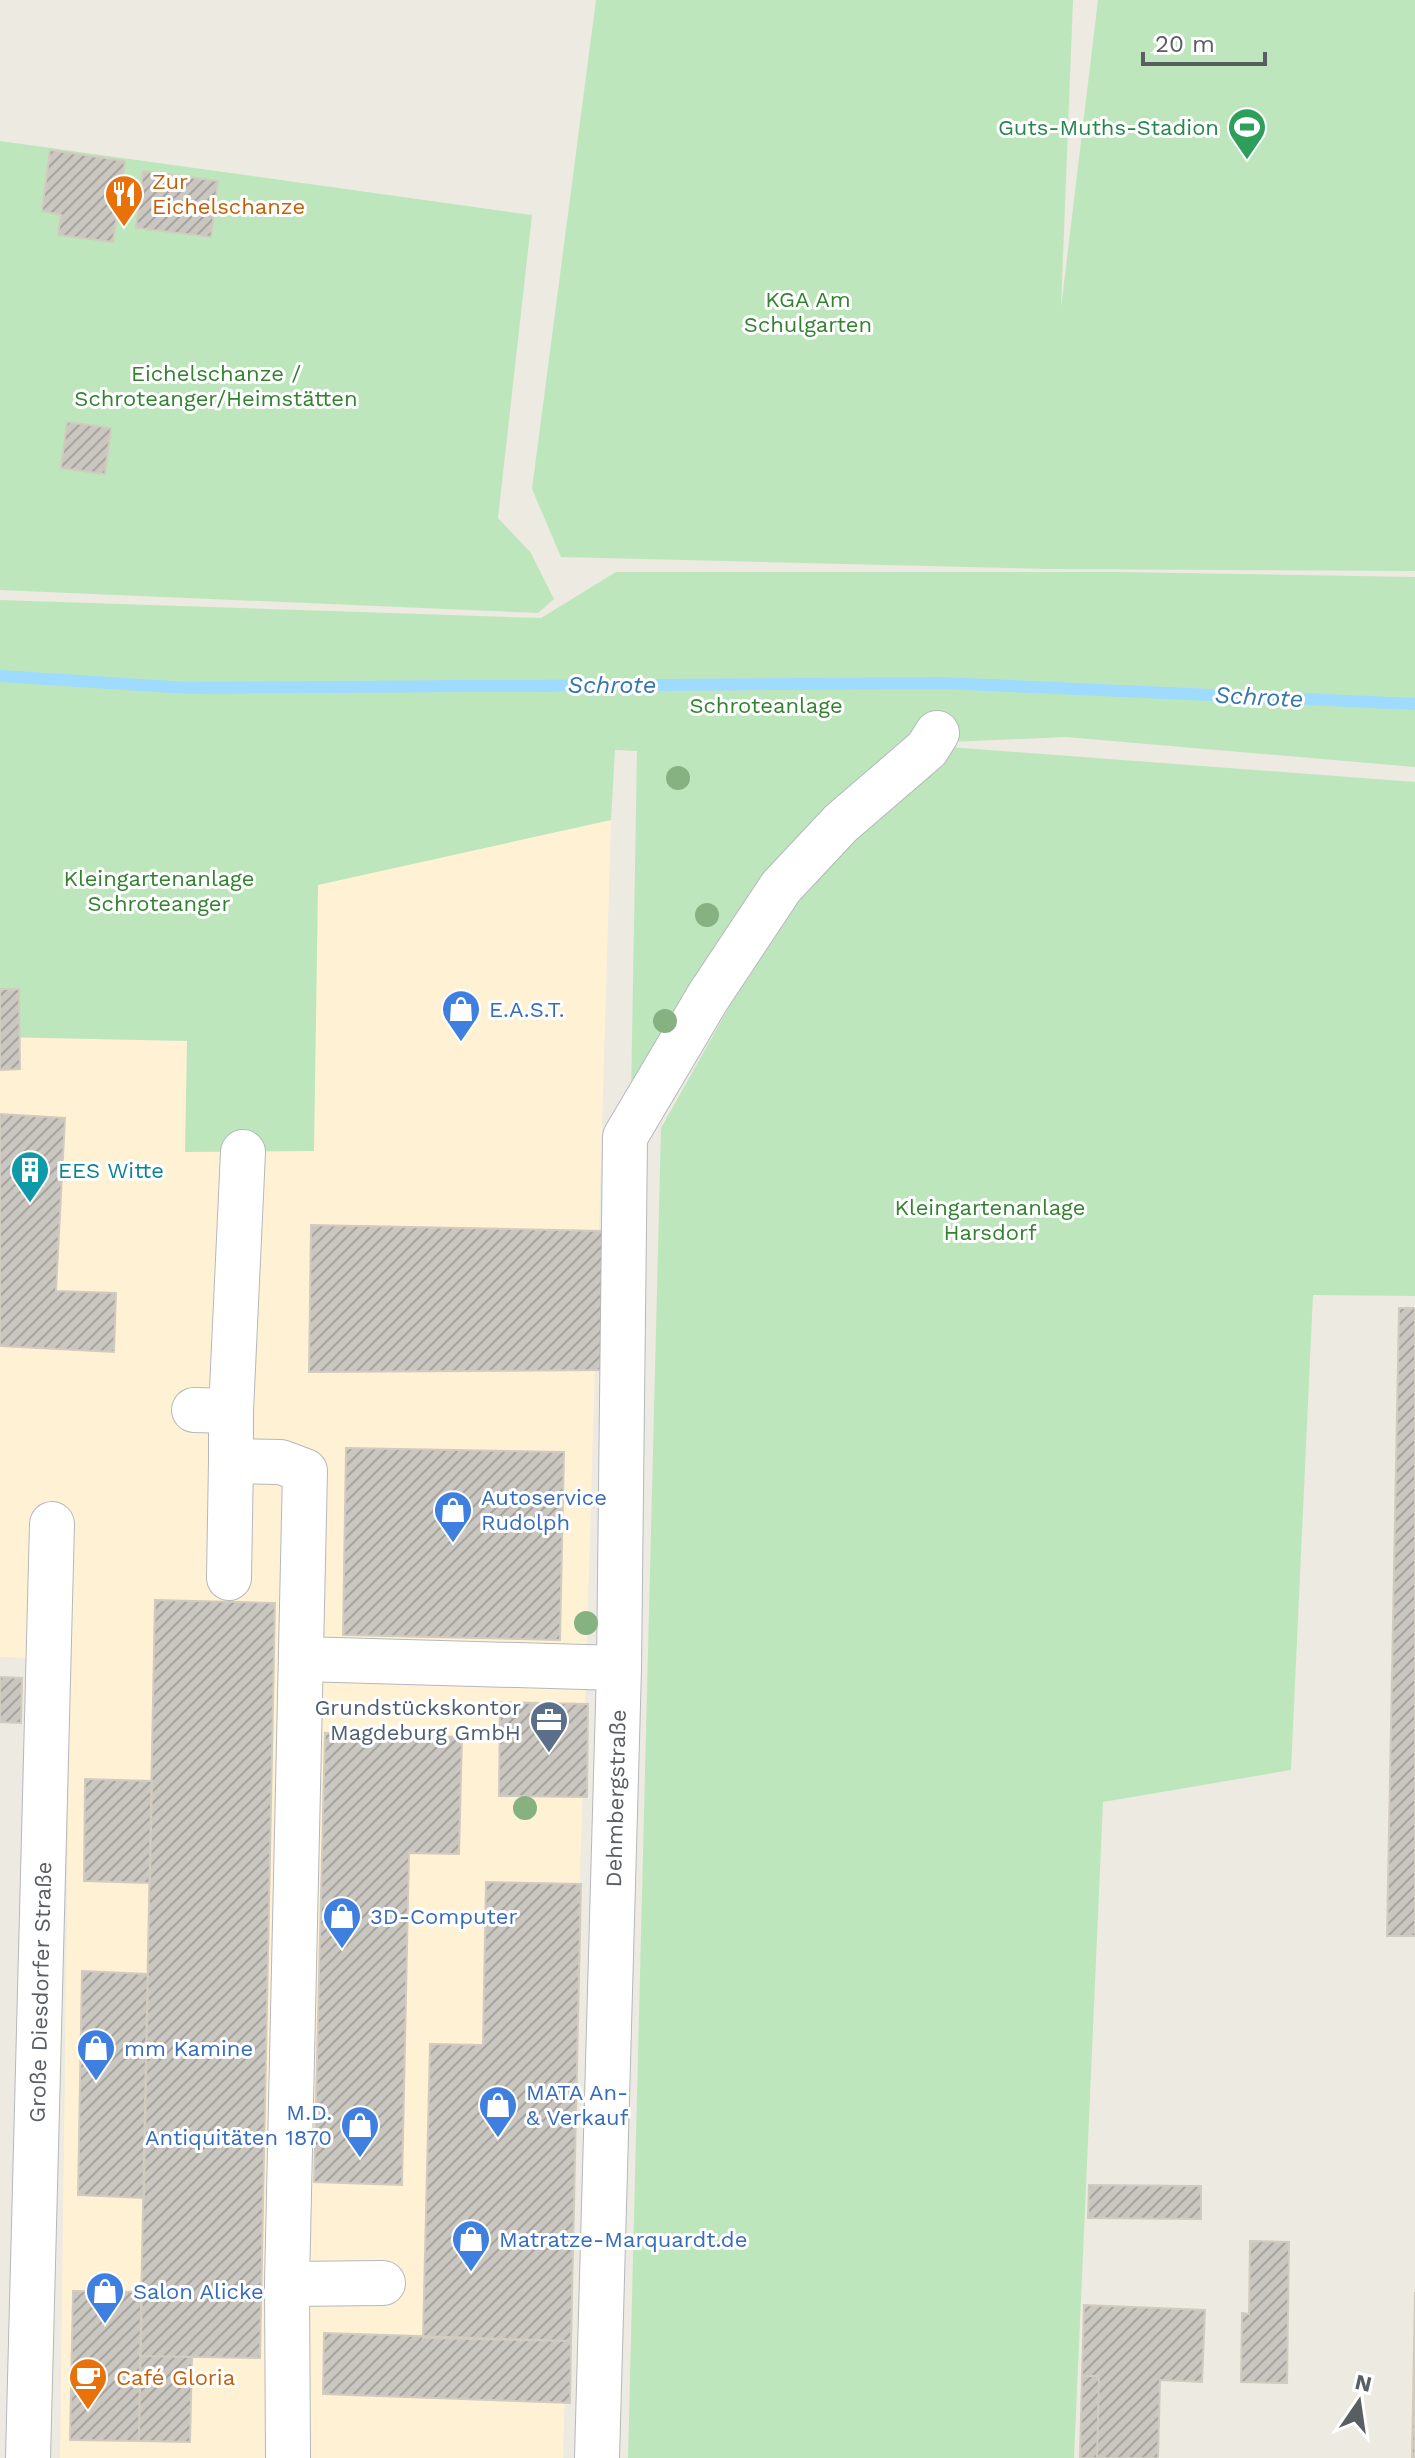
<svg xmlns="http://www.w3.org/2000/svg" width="1415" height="2458" viewBox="0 0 1415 2458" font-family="'Work Sans',sans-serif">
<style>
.commercial{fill:#fff2d4}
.green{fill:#bee6bc}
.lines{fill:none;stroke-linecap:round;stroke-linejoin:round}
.stream{stroke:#9fdbff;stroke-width:12}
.building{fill:url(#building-hatch);stroke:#d2cbbf;stroke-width:2}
.minor-casing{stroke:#b4b8bc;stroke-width:46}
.minor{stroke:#fff;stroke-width:44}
.tree{fill:#86b180}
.labels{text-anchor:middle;stroke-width:6;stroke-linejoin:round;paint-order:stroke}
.leisure-label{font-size:22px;fill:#27864d;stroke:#fff;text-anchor:end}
.food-label{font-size:22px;fill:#c56008;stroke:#fff;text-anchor:start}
.park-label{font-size:22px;fill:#328231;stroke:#fff}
.shop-label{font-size:22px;fill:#366cbe;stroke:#fff;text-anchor:start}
.culture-label{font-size:22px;fill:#0d838f;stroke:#fff;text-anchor:start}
.service-label{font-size:22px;fill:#4e5e75;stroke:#fff;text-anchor:end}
.street-label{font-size:22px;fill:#595e62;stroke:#fff}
.water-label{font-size:24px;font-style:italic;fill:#3777ab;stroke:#fff}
</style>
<defs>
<pattern id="building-hatch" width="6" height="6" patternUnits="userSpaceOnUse" patternTransform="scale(2)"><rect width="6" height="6" fill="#cac6c0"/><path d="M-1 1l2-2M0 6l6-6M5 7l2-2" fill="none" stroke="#a7a49f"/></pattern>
</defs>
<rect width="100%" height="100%" fill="#edeae1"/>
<!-- commercial -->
<path class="commercial" d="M 611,820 L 563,2458 L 60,2458 L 70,1659 L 0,1657 L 0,1037 L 188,1041 L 313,1151 L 318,884 Z"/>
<!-- green -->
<path class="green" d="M 596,0 L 1073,0 L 1061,308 L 1098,0 L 1415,0 L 1415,571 L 1049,569 L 561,557 L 532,489 Z
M 0,141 L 532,215 L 498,518 L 531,553 L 554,599 L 538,613 L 0,590 Z
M 616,572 L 1119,572 L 1415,577 L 1415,767 L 1066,737 L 925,743 L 631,1098 L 637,751 L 615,750 L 611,820 L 318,885 L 314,1151 L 185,1152 L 187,1041 L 0,1037 L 0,600 L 541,618 Z
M 949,747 L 1415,782 L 1415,1296 L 1313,1295 L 1291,1770 L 1103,1802 L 1074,2458 L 628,2458 L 661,1128 L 783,911 Z"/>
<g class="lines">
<!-- stream -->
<path class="stream" d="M 0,676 L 188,688 L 942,683 L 1415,704"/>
</g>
<!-- building -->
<path class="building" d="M 50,150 L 125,161 L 113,242 L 58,235 L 61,215 L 42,211 Z
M 143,171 L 218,181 L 211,237 L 136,228 Z
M 67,422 L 111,428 L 105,474 L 61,468 Z
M 0,989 L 19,989 L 20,1069 L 0,1070 Z
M 0,1114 L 65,1118 L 56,1291 L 116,1293 L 114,1352 L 0,1346 Z
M 311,1225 L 604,1231 L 603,1370 L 309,1372 Z
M 1399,1308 L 1415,1308 L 1415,1936 L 1387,1936 Z
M 346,1448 L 564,1452 L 560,1640 L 343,1635 Z
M 155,1600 L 275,1603 L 260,2358 L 140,2356 Z
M 0,1677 L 22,1678 L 21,1723 L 0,1722 Z
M 500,1702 L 588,1704 L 587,1797 L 499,1796 Z
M 325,1733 L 462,1737 L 459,1854 L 409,1853 L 402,2185 L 314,2182 Z
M 85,1779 L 152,1781 L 150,1883 L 84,1881 Z
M 486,1882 L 581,1884 L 571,2341 L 423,2338 L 430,2044 L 483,2045 Z
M 82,1971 L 148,1974 L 144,2198 L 78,2195 Z
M 1089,2185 L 1201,2186 L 1201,2219 L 1088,2218 Z
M 1250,2241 L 1289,2242 L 1287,2383 L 1241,2382 L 1242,2313 L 1249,2314 Z
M 73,2291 L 142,2292 L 139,2441 L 70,2440 Z
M 1415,2292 L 1415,2458 L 1412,2458 Z
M 1084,2305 L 1205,2310 L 1202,2382 L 1160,2380 L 1158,2458 L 1097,2458 L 1099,2376 L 1082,2376 Z
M 324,2333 L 571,2341 L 570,2403 L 323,2394 Z
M 140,2356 L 192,2357 L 190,2442 L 139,2441 Z
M 1082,2376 L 1099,2376 L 1097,2458 L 1080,2458 Z"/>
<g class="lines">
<defs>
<g id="minor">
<path d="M 194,1410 L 231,1411 L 231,1461 L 281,1462 L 305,1471 L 287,2284 L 288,2458"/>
<path d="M 231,1411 L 243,1152"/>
<path d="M 229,1578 L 231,1461"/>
<path d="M 302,1659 L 619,1668"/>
<path d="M 287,2284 L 383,2283"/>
<path id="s1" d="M 28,2458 L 52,1524"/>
<path id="s2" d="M 597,2458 L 619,1668 L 625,1137 L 708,997 L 781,887 L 841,823 L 927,749 L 937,733"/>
</g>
</defs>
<!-- minor casing -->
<use href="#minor" class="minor-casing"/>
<!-- minor -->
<use href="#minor" class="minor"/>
</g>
<!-- trees -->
<g class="tree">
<circle cx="678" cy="778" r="12"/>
<circle cx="707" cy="915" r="12"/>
<circle cx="665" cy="1021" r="12"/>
<circle cx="586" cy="1623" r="12"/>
<circle cx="525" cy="1808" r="12"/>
</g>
<!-- icons -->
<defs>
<symbol id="stadium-pin" viewBox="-11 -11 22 30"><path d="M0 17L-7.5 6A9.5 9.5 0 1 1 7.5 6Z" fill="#2e9e5b" stroke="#fff"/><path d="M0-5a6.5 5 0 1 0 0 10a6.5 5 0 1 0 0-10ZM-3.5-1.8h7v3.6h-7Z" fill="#fff"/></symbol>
<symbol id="restaurant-pin" viewBox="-11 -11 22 30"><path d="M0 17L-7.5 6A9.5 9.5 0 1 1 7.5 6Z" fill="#e8710a" stroke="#fff"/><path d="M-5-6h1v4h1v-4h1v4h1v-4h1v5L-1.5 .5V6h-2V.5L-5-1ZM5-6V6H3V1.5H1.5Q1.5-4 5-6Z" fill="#fff"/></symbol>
<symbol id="shop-pin" viewBox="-11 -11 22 30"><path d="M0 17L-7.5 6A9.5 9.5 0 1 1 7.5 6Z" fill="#3f7fe0" stroke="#fff"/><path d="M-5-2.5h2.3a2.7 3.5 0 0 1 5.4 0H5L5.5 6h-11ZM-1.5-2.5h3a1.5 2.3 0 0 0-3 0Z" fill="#fff"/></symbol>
<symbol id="building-pin" viewBox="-11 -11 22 30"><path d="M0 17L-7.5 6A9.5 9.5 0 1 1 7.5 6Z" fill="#0f9aa8" stroke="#fff"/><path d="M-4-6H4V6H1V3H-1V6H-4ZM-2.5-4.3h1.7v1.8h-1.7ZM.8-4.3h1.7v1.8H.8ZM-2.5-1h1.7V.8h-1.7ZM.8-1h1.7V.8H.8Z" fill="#fff"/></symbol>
<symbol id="office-pin" viewBox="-11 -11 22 30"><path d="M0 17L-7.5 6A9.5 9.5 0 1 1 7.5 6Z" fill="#5c6f8a" stroke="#fff"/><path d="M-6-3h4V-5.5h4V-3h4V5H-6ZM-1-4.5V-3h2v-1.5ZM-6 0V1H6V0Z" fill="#fff"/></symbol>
<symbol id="cafe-pin" viewBox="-11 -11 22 30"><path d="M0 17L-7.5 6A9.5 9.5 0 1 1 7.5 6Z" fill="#e8710a" stroke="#fff"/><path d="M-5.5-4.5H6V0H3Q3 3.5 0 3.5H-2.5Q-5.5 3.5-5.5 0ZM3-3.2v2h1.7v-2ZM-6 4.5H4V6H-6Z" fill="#fff"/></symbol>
</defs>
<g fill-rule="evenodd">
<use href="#stadium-pin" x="1225" y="105" width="44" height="60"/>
<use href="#restaurant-pin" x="102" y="172" width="44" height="60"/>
<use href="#shop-pin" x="439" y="987" width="44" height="60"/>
<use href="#building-pin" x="8" y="1148" width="44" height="60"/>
<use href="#shop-pin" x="431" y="1488" width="44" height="60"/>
<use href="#office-pin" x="527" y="1698" width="44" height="60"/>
<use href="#shop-pin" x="320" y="1894" width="44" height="60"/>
<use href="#shop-pin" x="74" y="2026" width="44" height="60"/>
<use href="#shop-pin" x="476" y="2083" width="44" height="60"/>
<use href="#shop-pin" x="338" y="2103" width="44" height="60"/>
<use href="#shop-pin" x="449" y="2217" width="44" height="60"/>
<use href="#shop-pin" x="83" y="2269" width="44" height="60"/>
<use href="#cafe-pin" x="66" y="2355" width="44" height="60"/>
</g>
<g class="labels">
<!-- leisure labels -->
<g class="leisure-label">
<text x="1219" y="135">Guts-Muths-Stadion</text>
</g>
<!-- food labels -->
<g class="food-label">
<text x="152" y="189">Zur<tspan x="152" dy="25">Eichelschanze</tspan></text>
<text x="116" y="2385">Café Gloria</text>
</g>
<!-- park labels -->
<g class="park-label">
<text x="808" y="307">KGA Am<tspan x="808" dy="25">Schulgarten</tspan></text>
<text x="216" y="381">Eichelschanze /<tspan x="216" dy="25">Schroteanger/Heimstätten</tspan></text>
<text x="766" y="713">Schroteanlage</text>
<text x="159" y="886">Kleingartenanlage<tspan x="159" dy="25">Schroteanger</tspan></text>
<text x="990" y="1215">Kleingartenanlage<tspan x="990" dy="25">Harsdorf</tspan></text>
</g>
<!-- shop labels -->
<g class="shop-label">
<text x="489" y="1017">E.A.S.T.</text>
<text x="481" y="1505">Autoservice<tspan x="481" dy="25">Rudolph</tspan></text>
<text x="370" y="1924">3D-Computer</text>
<text x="124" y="2056">mm Kamine</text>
<text x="526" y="2100">MATA An-<tspan x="526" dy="25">&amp; Verkauf</tspan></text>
<text x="332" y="2120" text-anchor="end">M.D.<tspan x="332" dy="25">Antiquitäten 1870</tspan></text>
<text x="499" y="2247">Matratze-Marquardt.de</text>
<text x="133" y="2299">Salon Alicke</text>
</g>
<!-- culture labels -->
<g class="culture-label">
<text x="58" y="1178">EES Witte</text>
</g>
<!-- service labels -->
<g class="service-label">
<text x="521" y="1715">Grundstückskontor<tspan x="521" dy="25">Magdeburg GmbH</tspan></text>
</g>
<!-- street labels -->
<g class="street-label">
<text dy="8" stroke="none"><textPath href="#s2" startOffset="660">Dehmbergstraße</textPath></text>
<text dy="8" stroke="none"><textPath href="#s1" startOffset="466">Große Diesdorfer Straße</textPath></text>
</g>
<!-- water labels -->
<g class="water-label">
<text x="612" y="693">Schrote</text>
<text transform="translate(1259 697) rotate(3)" y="8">Schrote</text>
</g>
</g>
<!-- north arrow -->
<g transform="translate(1359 2402) rotate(13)" stroke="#ffffff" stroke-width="6" paint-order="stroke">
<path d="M0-6L14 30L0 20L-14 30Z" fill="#595e62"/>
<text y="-12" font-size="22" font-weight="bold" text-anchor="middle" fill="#595e62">N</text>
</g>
<!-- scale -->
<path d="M1143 52v12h122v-12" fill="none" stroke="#595e62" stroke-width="4"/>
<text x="1155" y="52" font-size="24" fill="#595e62" stroke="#ffffff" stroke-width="6" paint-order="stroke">20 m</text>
</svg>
